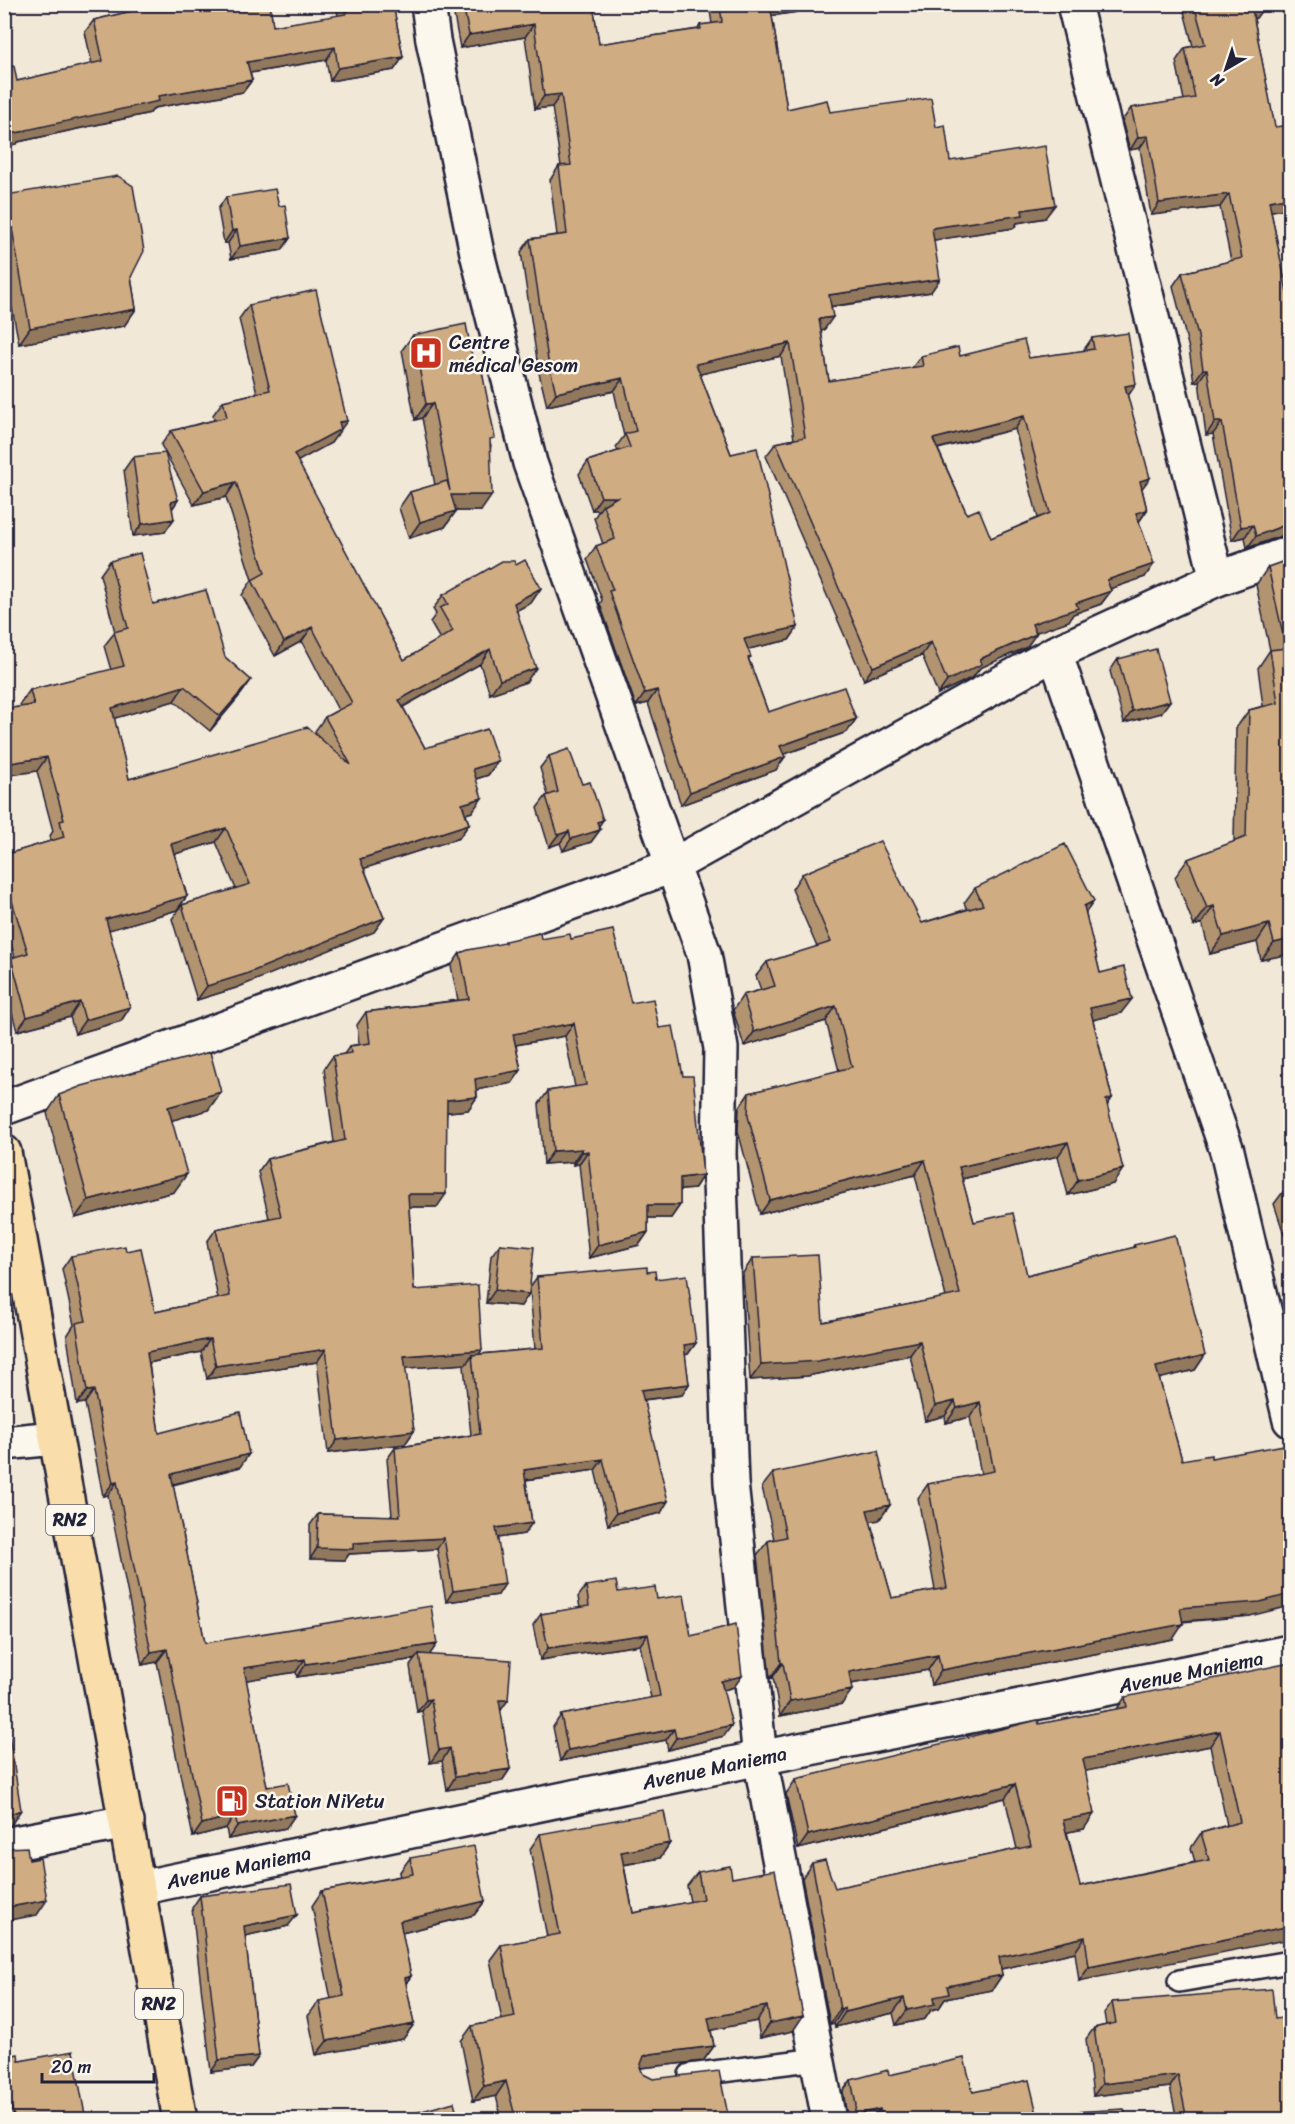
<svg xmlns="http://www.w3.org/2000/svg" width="1295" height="2124" viewBox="0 0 1295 2124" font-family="Sriracha,sans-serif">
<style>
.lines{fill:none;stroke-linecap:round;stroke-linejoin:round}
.lane-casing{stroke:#22223b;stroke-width:26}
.street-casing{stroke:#22223b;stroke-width:38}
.highway-casing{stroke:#22223b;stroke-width:38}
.lane{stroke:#fbf7ec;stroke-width:21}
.street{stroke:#fbf7ec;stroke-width:33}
.highway{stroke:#f9deab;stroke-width:33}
.wall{fill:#b39470;stroke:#22223b;stroke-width:1.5;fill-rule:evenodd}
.shaded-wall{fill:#92785b;stroke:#22223b;stroke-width:1.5}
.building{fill:#d0ac82;stroke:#22223b;stroke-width:1.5;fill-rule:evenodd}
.labels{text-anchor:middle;stroke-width:5;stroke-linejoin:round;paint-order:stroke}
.shield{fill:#fbf7ec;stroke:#636270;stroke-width:1.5}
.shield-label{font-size:18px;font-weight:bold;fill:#22223b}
.poi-label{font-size:20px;fill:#22223b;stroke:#fbf7ec;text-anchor:start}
.street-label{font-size:20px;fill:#22223b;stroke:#fbf7ec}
</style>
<rect width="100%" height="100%" fill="#f2e8d7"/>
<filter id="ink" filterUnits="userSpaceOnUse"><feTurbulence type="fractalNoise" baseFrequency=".0167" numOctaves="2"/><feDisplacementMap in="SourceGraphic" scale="12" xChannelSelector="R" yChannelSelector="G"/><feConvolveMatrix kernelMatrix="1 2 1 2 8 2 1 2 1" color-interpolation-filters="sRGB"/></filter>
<g filter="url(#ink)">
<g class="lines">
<defs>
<path id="lane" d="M 1179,1981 L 1290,1962
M 690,2075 L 818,2059"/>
<g id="street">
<path d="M 428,4 L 433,40 L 477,253 L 530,463 L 704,954 L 721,1048 L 719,1154 L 731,1483 L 760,1758 L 829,2120"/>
<path d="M 1074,4 L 1217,579"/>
<path d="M 1055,653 L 1227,1151 L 1290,1420"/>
<path d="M 4,1108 L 672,866 L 1055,653 L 1217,579 L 1290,553"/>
<path d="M 4,1443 L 55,1438"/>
<path d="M 4,1845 L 127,1822"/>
<path id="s1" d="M 139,1888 L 760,1758 L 1290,1652"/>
</g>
<path id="highway" d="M 4,1152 L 180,2120"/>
</defs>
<!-- lane casing -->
<use href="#lane" class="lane-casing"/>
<!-- street casing -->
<use href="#street" class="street-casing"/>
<!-- highway casing -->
<use href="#highway" class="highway-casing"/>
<!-- lane -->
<use href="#lane" class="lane"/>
<!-- street -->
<use href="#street" class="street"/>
<!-- highway -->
<use href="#highway" class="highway"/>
</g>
<!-- wall -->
<path class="wall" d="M 134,4 L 270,4 L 273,26 L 338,16 L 336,4 L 393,4 L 403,57 L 394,70 L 330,81 L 326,60 L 250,73 L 252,80 L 243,92 L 154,108 L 150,113 L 18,142 L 17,144 L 17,81 L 92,64 L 85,32 L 94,20 L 135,10 Z
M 452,4 L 593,4 L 599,44 L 698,29 L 700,25 L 712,24 L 709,4 L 802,4 L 797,12 L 772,16 L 787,109 L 830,112 L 936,127 L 950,161 L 1045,218 L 1017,223 L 1014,228 L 933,240 L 931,292 L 831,307 L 824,330 L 821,330 L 829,381 L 912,368 L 921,356 L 960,356 L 1029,358 L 1083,351 L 1092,338 L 1136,384 L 1128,396 L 1142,489 L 1147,510 L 1139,522 L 1145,577 L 1110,589 L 1111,591 L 1101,604 L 1073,614 L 1069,621 L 1036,632 L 1027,647 L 980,668 L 973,677 L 938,694 L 922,655 L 864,680 L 766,456 L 776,443 L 794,439 L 781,356 L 700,374 L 798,627 L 789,640 L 748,649 L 749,660 L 768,712 L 856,719 L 847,732 L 784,754 L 776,770 L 681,805 L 648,703 L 636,706 L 600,604 L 602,600 L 587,559 L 596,546 L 603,544 L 594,518 L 599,510 L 592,510 L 579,474 L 588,461 L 618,451 L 616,447 L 624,436 L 614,391 L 547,406 L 539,373 L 521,252 L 530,239 L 557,235 L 550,180 L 559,166 L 561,166 L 552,107 L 535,109 L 525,37 L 460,48 ZM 1015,429 L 1038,518 L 991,538 L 967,514 L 938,449 Z
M 1182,4 L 1265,4 L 1256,18 L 1254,19 L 1290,208 L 1271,211 L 1290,307 L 1290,535 L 1284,535 L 1247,548 L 1245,537 L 1232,540 L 1213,434 L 1206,435 L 1199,381 L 1194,382 L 1189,349 L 1173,286 L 1182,273 L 1231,261 L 1220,207 L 1151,215 L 1140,148 L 1130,150 L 1122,121 L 1131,108 L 1184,100 L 1176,61 L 1185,48 L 1193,46 Z
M 6,195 L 131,277 L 136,309 L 124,326 L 19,344 L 4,266 L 4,197 Z
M 226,197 L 279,206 L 290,238 L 282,250 L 231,259 L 228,243 L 224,243 L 218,209 Z
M 249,305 L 337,435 L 336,435 L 331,443 L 297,461 L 404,660 L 440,639 L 430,622 L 436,614 L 433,609 L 443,595 L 516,565 L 541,588 L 531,603 L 517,610 L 526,682 L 490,694 L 480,664 L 403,707 L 425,748 L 498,761 L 488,775 L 476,779 L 472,812 L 466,814 L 469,824 L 459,838 L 364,868 L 384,918 L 374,932 L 236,988 L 197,1000 L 172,919 L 182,905 L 236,889 L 216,842 L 175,854 L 187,896 L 177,910 L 108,930 L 130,1007 L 121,1021 L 75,1034 L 70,1017 L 17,1031 L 4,984 L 4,968 L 11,958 L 15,957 L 4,922 L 4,855 L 51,841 L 50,836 L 53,831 L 37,771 L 4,776 L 4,709 L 21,707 L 20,704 L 30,690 L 111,670 L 104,646 L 115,632 L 100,575 L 110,561 L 153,604 L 225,657 L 251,680 L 241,694 L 210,731 L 174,701 L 114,718 L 129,779 L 318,737 L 315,731 L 325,717 L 338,710 L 302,641 L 275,656 L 242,595 L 252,580 L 226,497 L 194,505 L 161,445 L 171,431 L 214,420 L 213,415 L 223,401 L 257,393 L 239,319 Z
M 413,335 L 491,445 L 481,511 L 456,511 L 445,527 L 409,538 L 399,508 L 410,492 L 435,485 L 422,418 L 415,420 L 402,350 Z
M 133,457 L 178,500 L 172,509 L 165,532 L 133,536 L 124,470 Z
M 1290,559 L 1290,954 L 1261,960 L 1257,942 L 1210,954 L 1202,923 L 1194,926 L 1175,877 L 1188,859 L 1234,842 L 1236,728 L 1249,710 L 1263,706 L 1258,668 L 1270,650 L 1256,585 L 1268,567 Z
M 1118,659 L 1161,713 L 1124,723 L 1110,671 Z
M 549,756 L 598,826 L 600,830 L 591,842 L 563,851 L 560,843 L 549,847 L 537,808 L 546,796 L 548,795 L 540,768 Z
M 802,874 L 922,923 L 967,909 L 964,903 L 975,888 L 1094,901 L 1085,913 L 1100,973 L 1121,1013 L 1093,1020 L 1112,1098 L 1107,1106 L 1113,1184 L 1068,1195 L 1058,1156 L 962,1179 L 974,1222 L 1027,1275 L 1132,1248 L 1134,1245 L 1205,1355 L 1195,1370 L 1159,1378 L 1182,1460 L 1250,1616 L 1182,1622 L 1173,1639 L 931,1685 L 928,1670 L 851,1684 L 842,1704 L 780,1716 L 773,1677 L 770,1678 L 757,1555 L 768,1541 L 774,1539 L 762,1487 L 773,1473 L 890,1505 L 879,1520 L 870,1521 L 892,1598 L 935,1590 L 918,1498 L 928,1484 L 981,1474 L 970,1417 L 946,1423 L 945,1416 L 925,1421 L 910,1355 L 807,1376 L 750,1380 L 743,1273 L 753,1258 L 823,1322 L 946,1297 L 915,1175 L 760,1214 L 738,1131 L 739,1108 L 749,1093 L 839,1071 L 826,1021 L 744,1046 L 733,1010 L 743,995 L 761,990 L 756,976 L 767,962 L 817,947 L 792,889 Z
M 541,939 L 571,939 L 631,1003 L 659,1028 L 703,1175 L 694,1189 L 680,1190 L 680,1205 L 671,1218 L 648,1218 L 648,1232 L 639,1245 L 589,1258 L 579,1164 L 573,1165 L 573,1162 L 544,1164 L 539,1104 L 548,1091 L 575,1087 L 565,1036 L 516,1045 L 521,1070 L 512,1083 L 477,1090 L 477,1097 L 468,1110 L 447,1112 L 437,1207 L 409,1207 L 414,1290 L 480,1354 L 535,1349 L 530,1290 L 521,1306 L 486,1303 L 491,1256 L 500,1244 L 530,1287 L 537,1277 L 647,1272 L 656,1279 L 696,1343 L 688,1354 L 685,1355 L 689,1384 L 682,1395 L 644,1400 L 661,1513 L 608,1525 L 595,1470 L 526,1480 L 532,1523 L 524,1534 L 498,1538 L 498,1595 L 446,1602 L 437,1549 L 349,1554 L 345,1560 L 310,1559 L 310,1525 L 318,1514 L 392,1516 L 387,1459 L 395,1448 L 471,1435 L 464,1366 L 466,1364 L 405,1368 L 414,1431 L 405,1444 L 328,1453 L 317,1362 L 207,1379 L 201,1352 L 149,1363 L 159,1433 L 240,1467 L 173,1485 L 205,1643 L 437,1644 L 429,1655 L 508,1700 L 500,1711 L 510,1769 L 502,1781 L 447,1790 L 442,1761 L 430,1763 L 422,1711 L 417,1712 L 410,1666 L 415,1659 L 297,1677 L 296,1672 L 246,1680 L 267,1787 L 295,1815 L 286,1828 L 228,1839 L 226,1828 L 193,1837 L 157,1662 L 142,1665 L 108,1495 L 103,1496 L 85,1403 L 77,1404 L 67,1336 L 74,1325 L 62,1269 L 71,1256 L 126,1251 L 155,1312 L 218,1299 L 207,1242 L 216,1229 L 269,1218 L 258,1172 L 267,1159 L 334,1142 L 324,1069 L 333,1056 L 344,1054 L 350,1046 L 359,1044 L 357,1025 L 366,1012 L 458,1000 L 451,966 L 460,953 L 503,944 L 505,941 Z
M 221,1092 L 208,1110 L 172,1120 L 174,1192 L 75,1218 L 47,1113 L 59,1095 Z
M 1290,1190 L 1290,1252 L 1274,1204 L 1283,1192 Z
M 1290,1258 L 1290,1274 L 1288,1262 Z
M 586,1586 L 657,1599 L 691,1636 L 734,1687 L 723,1690 L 724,1736 L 668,1750 L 666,1740 L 560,1761 L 553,1727 L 561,1715 L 651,1698 L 640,1645 L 540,1660 L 533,1625 L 541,1614 L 580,1608 L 578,1597 Z
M 1125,1697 L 1290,1708 L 1288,1709 L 1288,1819 L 1079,1981 L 1075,1952 L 1001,1969 L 1002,1975 L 992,1990 L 945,1999 L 939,2008 L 931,2010 L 925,2019 L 896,2025 L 893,2013 L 835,2027 L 834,2023 L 830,2024 L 802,1878 L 812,1863 L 835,1888 L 1017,1849 L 1005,1798 L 798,1849 L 786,1794 L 796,1779 L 1039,1724 L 1117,1709 ZM 1210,1746 L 1227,1825 L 1201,1833 L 1191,1848 L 1195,1862 L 1080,1886 L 1067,1832 L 1084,1829 L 1085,1771 Z
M 540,1834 L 670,1843 L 660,1858 L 624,1865 L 633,1913 L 690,1902 L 687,1886 L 698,1872 L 732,1878 L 793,2031 L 760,2038 L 757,2021 L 711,2030 L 714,2046 L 703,2061 L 640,2068 L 643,2074 L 729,2120 L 502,2120 L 496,2096 L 473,2101 L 461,2041 L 472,2026 L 502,2020 L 490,1960 L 501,1945 L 547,1937 L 530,1849 Z
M 410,1858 L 485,1901 L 474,1915 L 402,1933 L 411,1976 L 406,1984 L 414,2024 L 403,2039 L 316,2055 L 308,2016 L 319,2001 L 331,1999 L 312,1906 L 322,1891 L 400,1876 L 399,1873 Z
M 200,1896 L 288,1926 L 245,1936 L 259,2056 L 251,2067 L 211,2072 L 192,1908 Z
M 1112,2002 L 1275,2019 L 1290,2120 L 1177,2120 L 1170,2087 L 1093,2096 L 1086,2039 L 1094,2028 L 1106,2025 L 1104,2013 Z
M 4,2057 L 19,2061 L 86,2120 L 4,2120 Z
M 889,2075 L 973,2092 L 1037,2114 L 1127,2120 L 847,2120 L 847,2116 L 843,2091 L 851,2080 Z"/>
<!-- shaded-wall -->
<path class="shaded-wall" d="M 770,4 L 802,4 L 797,12 L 761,17 Z
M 1265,6 L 1256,18 L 1243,22 L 1252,9 Z
M 534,24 L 525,37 L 460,48 L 469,35 Z
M 335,47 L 326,60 L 239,75 L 247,62 Z
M 403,57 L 394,70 L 330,81 L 338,68 Z
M 252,80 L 243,92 L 154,108 L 150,113 L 18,142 L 17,144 L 4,146 L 4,135 L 158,96 Z
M 561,94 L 552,107 L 535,109 L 544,96 Z
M 1148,136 L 1140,148 L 1130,150 L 1138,137 Z
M 1229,194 L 1220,207 L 1151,215 L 1159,203 Z
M 1290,197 L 1290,208 L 1260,213 L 1269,201 Z
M 1055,205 L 1045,218 L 1017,223 L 1014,228 L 922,242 L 932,228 L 1022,210 Z
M 237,230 L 228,243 L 224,243 L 232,231 Z
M 290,238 L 282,250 L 231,259 L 240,246 Z
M 940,279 L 931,292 L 820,308 L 829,295 Z
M 136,309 L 124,326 L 19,344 L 30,328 Z
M 833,317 L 824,330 L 810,332 L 819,319 Z
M 790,343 L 781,356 L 687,377 L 696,364 Z
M 1203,369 L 1207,369 L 1199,381 L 1194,382 Z
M 623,378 L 614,391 L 547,406 L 556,393 Z
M 1136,384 L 1127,397 L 1125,386 Z
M 433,403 L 422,418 L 415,420 L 426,404 Z
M 1024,416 L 1015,429 L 924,452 L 933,439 Z
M 347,421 L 331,443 L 284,469 L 294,454 L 339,422 Z
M 1215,422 L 1222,422 L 1213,434 L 1206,435 Z
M 1150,478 L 1140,491 L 1140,481 Z
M 236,482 L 226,497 L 194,505 L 204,491 Z
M 451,495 L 492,495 L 481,511 L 440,511 Z
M 601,497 L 617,497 L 603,505 L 599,510 L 592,510 Z
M 178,500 L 170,512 L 171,502 Z
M 1147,510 L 1138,523 L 1136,513 Z
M 456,511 L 445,527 L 409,538 L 420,522 Z
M 174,519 L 165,532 L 133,536 L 142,524 Z
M 1290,523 L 1290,535 L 1284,535 L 1247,548 L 1256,536 Z
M 1253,525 L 1245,537 L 1232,540 L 1241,527 Z
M 1154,564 L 1145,577 L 1098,593 L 1107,580 Z
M 541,588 L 531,603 L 504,617 L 514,603 Z
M 1111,591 L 1101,604 L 1073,614 L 1069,621 L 1023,637 L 1032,624 L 1076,603 Z
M 312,627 L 302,641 L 275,656 L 284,642 Z
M 798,627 L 789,640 L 735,652 L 744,639 Z
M 1036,634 L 1027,647 L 980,668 L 973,677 L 938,694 L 947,681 L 980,659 Z
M 931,642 L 922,655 L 864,680 L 873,667 Z
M 490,649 L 480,664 L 390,714 L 399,700 Z
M 536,668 L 526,682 L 490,694 L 500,680 Z
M 251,680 L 241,694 L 210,731 L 220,716 Z
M 184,686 L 174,701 L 102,722 L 112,708 Z
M 657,690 L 648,703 L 636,706 L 645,693 Z
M 1170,701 L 1161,713 L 1124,723 L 1132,711 Z
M 856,719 L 847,732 L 771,759 L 780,746 Z
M 47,757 L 37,771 L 4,776 L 4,764 Z
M 785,757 L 776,770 L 681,805 L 690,792 Z
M 498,761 L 488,775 L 463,783 L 473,769 Z
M 482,798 L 472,812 L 452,818 L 462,804 Z
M 603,820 L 595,832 L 600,830 L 591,842 L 563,851 L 571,839 L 597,822 Z
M 469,824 L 459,838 L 350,873 L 360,859 Z
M 226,828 L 216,842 L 161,858 L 171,844 Z
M 569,831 L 560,843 L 549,847 L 558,835 Z
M 187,896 L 177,910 L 96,934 L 106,919 Z
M 1094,901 L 1084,915 L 1084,906 Z
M 1214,906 L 1202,923 L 1194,926 L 1207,908 Z
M 384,918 L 374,932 L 236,988 L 197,1000 L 207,986 Z
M 1269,924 L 1257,942 L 1210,954 L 1223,936 Z
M 1290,939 L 1290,954 L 1261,960 L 1274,943 Z
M 1132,999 L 1121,1013 L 1080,1023 L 1090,1008 Z
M 80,1002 L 70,1017 L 17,1031 L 27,1017 Z
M 836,1006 L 826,1021 L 744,1046 L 754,1032 Z
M 130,1007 L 121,1021 L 75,1034 L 85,1020 Z
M 574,1023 L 565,1036 L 504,1047 L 513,1034 Z
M 521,1070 L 512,1083 L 466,1092 L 475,1079 Z
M 221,1092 L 208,1110 L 156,1125 L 168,1107 Z
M 477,1097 L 468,1110 L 438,1113 L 447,1100 Z
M 1112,1098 L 1102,1113 L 1106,1100 Z
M 1068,1142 L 1058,1156 L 949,1182 L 959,1167 Z
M 582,1149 L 573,1162 L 544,1164 L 553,1151 Z
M 588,1151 L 579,1164 L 573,1165 L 582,1152 Z
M 925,1160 L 915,1175 L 760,1214 L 770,1200 Z
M 1123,1169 L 1113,1184 L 1068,1195 L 1078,1180 Z
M 187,1174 L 174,1192 L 75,1218 L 88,1200 Z
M 703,1175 L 694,1189 L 671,1191 L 680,1178 Z
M 408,1194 L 446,1194 L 437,1207 L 399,1207 Z
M 648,1205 L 680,1205 L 671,1218 L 638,1218 Z
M 648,1232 L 639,1245 L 589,1258 L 598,1245 Z
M 495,1290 L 529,1294 L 521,1306 L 486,1303 Z
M 210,1339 L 201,1352 L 138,1365 L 147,1352 Z
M 920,1341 L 910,1355 L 807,1376 L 750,1380 L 761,1365 Z
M 696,1343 L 688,1354 L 676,1356 L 684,1345 Z
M 326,1349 L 317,1362 L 207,1379 L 216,1366 Z
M 482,1350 L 473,1364 L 472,1355 L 466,1364 L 395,1369 L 404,1356 Z
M 1205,1355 L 1195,1370 L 1146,1382 L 1156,1367 Z
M 689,1384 L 682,1395 L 633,1401 L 641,1390 Z
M 94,1390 L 85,1403 L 77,1404 L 87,1391 Z
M 955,1401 L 945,1416 L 925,1421 L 935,1406 Z
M 980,1402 L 970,1417 L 946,1423 L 957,1408 Z
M 414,1431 L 405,1444 L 328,1453 L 337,1440 Z
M 249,1454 L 240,1467 L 162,1487 L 171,1474 Z
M 603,1459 L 595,1470 L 516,1481 L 524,1470 Z
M 117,1482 L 108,1495 L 103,1496 L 113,1483 Z
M 668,1501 L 661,1513 L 608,1525 L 616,1513 Z
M 890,1505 L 879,1520 L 857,1524 L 867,1510 Z
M 532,1523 L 524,1534 L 489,1539 L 496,1528 Z
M 444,1538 L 437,1549 L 349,1554 L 345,1560 L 310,1559 L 317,1548 L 353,1543 Z
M 505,1584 L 498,1595 L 446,1602 L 453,1591 Z
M 1290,1594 L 1290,1606 L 1250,1616 L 1170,1622 L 1180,1608 Z
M 1183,1624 L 1173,1639 L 931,1685 L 941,1670 Z
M 648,1634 L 640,1645 L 540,1660 L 548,1648 Z
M 437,1644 L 428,1657 L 419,1654 L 415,1659 L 297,1677 L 306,1664 Z
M 167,1649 L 157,1662 L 142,1665 L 151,1652 Z
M 938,1655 L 928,1670 L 839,1686 L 849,1672 Z
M 305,1659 L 296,1672 L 235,1682 L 244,1668 Z
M 781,1663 L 783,1663 L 773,1677 L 770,1678 Z
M 742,1676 L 734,1687 L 713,1693 L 721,1681 Z
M 852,1690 L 842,1704 L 780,1716 L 790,1701 Z
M 1290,1696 L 1290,1708 L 1275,1712 L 1286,1697 Z
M 431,1699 L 422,1711 L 417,1712 L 426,1700 Z
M 499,1700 L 508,1700 L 499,1713 Z
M 732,1725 L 724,1736 L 668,1750 L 676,1738 Z
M 674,1729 L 666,1740 L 560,1761 L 568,1750 Z
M 1220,1731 L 1210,1746 L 1072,1774 L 1083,1759 Z
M 450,1748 L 442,1761 L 430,1763 L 439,1750 Z
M 510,1769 L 502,1781 L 447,1790 L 455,1777 Z
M 1015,1784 L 1005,1798 L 798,1849 L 808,1835 Z
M 1290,1806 L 1290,1819 L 1275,1822 L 1286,1807 Z
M 21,1810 L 11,1825 L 4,1827 L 4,1816 Z
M 1094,1814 L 1084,1829 L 1053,1835 L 1063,1820 Z
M 235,1815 L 226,1828 L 193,1837 L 202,1824 Z
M 295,1815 L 286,1828 L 228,1839 L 237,1826 Z
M 670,1843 L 660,1858 L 611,1867 L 621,1852 Z
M 47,1900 L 37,1915 L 4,1921 L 4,1908 Z
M 485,1901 L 474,1915 L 389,1936 L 400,1921 Z
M 297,1915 L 288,1926 L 236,1938 L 244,1926 Z
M 1290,1926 L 1290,1939 L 1079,1981 L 1089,1967 Z
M 1085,1937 L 1075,1952 L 988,1972 L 999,1957 Z
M 1002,1975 L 992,1990 L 945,1999 L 939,2008 L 931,2010 L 925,2019 L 896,2025 L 907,2010 L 934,1997 L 947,1986 Z
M 411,1976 L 400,1991 L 405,1978 Z
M 904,1998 L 893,2013 L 835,2027 L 845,2012 Z
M 767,2006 L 757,2021 L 698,2033 L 708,2018 Z
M 844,2008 L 834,2023 L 830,2024 L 840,2009 Z
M 803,2016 L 793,2031 L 760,2038 L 770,2023 Z
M 414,2024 L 403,2039 L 316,2055 L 327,2041 Z
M 714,2046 L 703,2061 L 640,2068 L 634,2071 L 644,2056 L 650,2054 Z
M 259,2056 L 251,2067 L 211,2072 L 219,2060 Z
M 1178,2075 L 1170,2087 L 1093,2096 L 1102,2084 Z
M 506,2081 L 496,2096 L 473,2101 L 484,2086 Z
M 880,2109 L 873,2120 L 852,2120 L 854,2115 Z"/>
<!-- building -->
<path class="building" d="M 144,4 L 270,4 L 273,26 L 346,14 L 345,11 L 348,11 L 347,4 L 393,4 L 403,57 L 338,68 L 335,47 L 247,62 L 252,80 L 158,96 L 159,101 L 26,130 L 26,131 L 4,135 L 4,67 L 14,66 L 17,81 L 103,61 L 94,20 L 145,8 Z
M 463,4 L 593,4 L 599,44 L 701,29 L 700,25 L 722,22 L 720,4 L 770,4 L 787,109 L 827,100 L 830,112 L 931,98 L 936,127 L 945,125 L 950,161 L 1045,146 L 1055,205 L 1022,210 L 1023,215 L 932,228 L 940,279 L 829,295 L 833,317 L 819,319 L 829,381 L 923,366 L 921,356 L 958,347 L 960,356 L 1024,340 L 1029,358 L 1094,349 L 1092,338 L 1128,333 L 1136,384 L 1125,386 L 1150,478 L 1140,481 L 1147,510 L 1136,513 L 1154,564 L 1107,580 L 1111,591 L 1076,603 L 1078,608 L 1032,624 L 1036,634 L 980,659 L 982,664 L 947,681 L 931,642 L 873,667 L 776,443 L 805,437 L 790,343 L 696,364 L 731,454 L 757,448 L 798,627 L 744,639 L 751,657 L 748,658 L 768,712 L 844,687 L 856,719 L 780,746 L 785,757 L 690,792 L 657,690 L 645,693 L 609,591 L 613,590 L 596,546 L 615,539 L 603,505 L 617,497 L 601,497 L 588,461 L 630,447 L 625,434 L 636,431 L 623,378 L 556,393 L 548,360 L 530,239 L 567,234 L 559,166 L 571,165 L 561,94 L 544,96 L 534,24 L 469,35 ZM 1024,416 L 1050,513 L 991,538 L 979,509 L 967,514 L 933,439 Z
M 1194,4 L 1265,4 L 1265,6 L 1252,9 L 1275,127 L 1290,125 L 1290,197 L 1269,201 L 1290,307 L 1290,523 L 1256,536 L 1253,525 L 1241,527 L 1222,422 L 1215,422 L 1207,369 L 1203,369 L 1198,336 L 1182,273 L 1242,258 L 1229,194 L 1159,203 L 1148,136 L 1138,137 L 1131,108 L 1195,98 L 1185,48 L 1205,44 Z
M 118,176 L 133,186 L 144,251 L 131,277 L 136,309 L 30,328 L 6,195 Z
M 275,189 L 279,206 L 285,205 L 290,238 L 240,246 L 237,230 L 232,231 L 226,197 Z
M 316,290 L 347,421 L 339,422 L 341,429 L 294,454 L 404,660 L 453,631 L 440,608 L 448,604 L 443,595 L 502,561 L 514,561 L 516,565 L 525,560 L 541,588 L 514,603 L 536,668 L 500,680 L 490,649 L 399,700 L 425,748 L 487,729 L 498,761 L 473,769 L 482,798 L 462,804 L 469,824 L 360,859 L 384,918 L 246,974 L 207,986 L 182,905 L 250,884 L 226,828 L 171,844 L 187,896 L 106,919 L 130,1007 L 85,1020 L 80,1002 L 27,1017 L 11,958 L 28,953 L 4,875 L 4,855 L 64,837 L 60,821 L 64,820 L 47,757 L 4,764 L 4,709 L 34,705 L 30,690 L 124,666 L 114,632 L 128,628 L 110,561 L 140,553 L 153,604 L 206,590 L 225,657 L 251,680 L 220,716 L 184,686 L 112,708 L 129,779 L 307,727 L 351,765 L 325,717 L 352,703 L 312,627 L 284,642 L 252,580 L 265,573 L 236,482 L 204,491 L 171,431 L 227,417 L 223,401 L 270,390 L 249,305 Z
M 466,324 L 474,367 L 481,366 L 495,438 L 490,439 L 492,495 L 451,495 L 456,511 L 420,522 L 410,492 L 447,481 L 450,491 L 433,403 L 426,404 L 413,335 Z
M 165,453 L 178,500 L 171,502 L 174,519 L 142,524 L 133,457 Z
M 1290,559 L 1290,939 L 1274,943 L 1269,924 L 1223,936 L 1214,906 L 1207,908 L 1188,859 L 1246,837 L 1249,710 L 1278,703 L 1270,650 L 1286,648 L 1268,567 Z
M 1156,649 L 1170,701 L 1132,711 L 1118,659 Z
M 569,749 L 582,784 L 590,782 L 603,820 L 597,822 L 600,830 L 571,839 L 569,831 L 558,835 L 546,796 L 558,792 L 549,756 Z
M 880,841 L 922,923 L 983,905 L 975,888 L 1065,844 L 1094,901 L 1084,906 L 1100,973 L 1124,967 L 1132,999 L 1090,1008 L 1112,1098 L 1106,1100 L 1123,1169 L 1078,1180 L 1068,1142 L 959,1167 L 974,1222 L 1013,1213 L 1027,1275 L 1135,1247 L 1134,1245 L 1175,1235 L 1205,1355 L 1156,1367 L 1182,1460 L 1211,1455 L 1211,1458 L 1290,1444 L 1290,1594 L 1260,1602 L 1180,1608 L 1183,1624 L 941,1670 L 938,1655 L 849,1672 L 852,1690 L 790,1701 L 783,1663 L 781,1663 L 768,1541 L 786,1537 L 773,1473 L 878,1451 L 890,1505 L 867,1510 L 892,1598 L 947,1588 L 928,1484 L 994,1471 L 980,1402 L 957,1408 L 955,1401 L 935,1406 L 920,1341 L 818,1361 L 761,1365 L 753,1258 L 818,1255 L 823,1322 L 960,1294 L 925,1160 L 770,1200 L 748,1116 L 749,1093 L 852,1067 L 836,1006 L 754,1032 L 743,995 L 775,986 L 767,962 L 831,942 L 802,874 Z
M 613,930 L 631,1003 L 653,999 L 659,1028 L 673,1026 L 683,1076 L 693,1076 L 703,1175 L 680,1178 L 680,1205 L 648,1205 L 648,1232 L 598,1245 L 588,1151 L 582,1152 L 582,1149 L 553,1151 L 548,1091 L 586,1085 L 574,1023 L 513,1034 L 521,1070 L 475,1079 L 477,1097 L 447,1100 L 446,1194 L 408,1194 L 414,1290 L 478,1285 L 482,1350 L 404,1356 L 414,1431 L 337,1440 L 326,1349 L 216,1366 L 210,1339 L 147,1352 L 159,1433 L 240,1412 L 249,1454 L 171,1474 L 205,1643 L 431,1606 L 437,1644 L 306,1664 L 305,1659 L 244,1668 L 267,1787 L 288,1783 L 295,1815 L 237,1826 L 235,1815 L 202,1824 L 167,1649 L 151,1652 L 117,1482 L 113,1483 L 94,1390 L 87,1391 L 76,1323 L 86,1321 L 71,1256 L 125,1246 L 126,1251 L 141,1248 L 155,1312 L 230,1296 L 216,1229 L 281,1216 L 267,1159 L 345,1140 L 333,1056 L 351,1053 L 350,1046 L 370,1043 L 366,1012 L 469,999 L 460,953 L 468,950 L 505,943 L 505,941 L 540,933 L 541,939 L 570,934 L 571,939 Z
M 210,1052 L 221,1092 L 168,1107 L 187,1174 L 88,1200 L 59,1095 L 82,1086 Z
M 1290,1190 L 1290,1216 L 1283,1192 Z
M 500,1244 L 534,1247 L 529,1294 L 495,1290 Z
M 647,1267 L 647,1272 L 655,1271 L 656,1279 L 687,1275 L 696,1343 L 684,1345 L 689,1384 L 641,1390 L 668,1501 L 616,1513 L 603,1459 L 524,1470 L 532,1523 L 496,1528 L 505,1584 L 453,1591 L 444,1538 L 353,1543 L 353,1549 L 317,1548 L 318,1514 L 400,1516 L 395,1448 L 480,1434 L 472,1355 L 543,1348 L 537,1277 Z
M 616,1581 L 618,1592 L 655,1587 L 657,1599 L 684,1595 L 691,1636 L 736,1624 L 742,1676 L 721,1681 L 732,1725 L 676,1738 L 674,1729 L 568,1750 L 561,1715 L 660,1696 L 648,1634 L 548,1648 L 541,1614 L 589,1606 L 586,1586 Z
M 419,1654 L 511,1660 L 508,1700 L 499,1700 L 510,1769 L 455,1777 L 450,1748 L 439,1750 L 431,1699 L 426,1700 Z
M 1290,1663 L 1290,1696 L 1286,1697 L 1290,1721 L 1290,1806 L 1286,1807 L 1290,1831 L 1290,1926 L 1089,1967 L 1085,1937 L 999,1957 L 1002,1975 L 947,1986 L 949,1994 L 934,1997 L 935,2004 L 907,2010 L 904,1998 L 845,2012 L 844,2008 L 840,2009 L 812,1863 L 825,1860 L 835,1888 L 1031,1846 L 1015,1784 L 808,1835 L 796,1779 L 1038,1720 L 1039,1724 L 1127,1707 L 1125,1697 ZM 1220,1731 L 1240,1822 L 1201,1833 L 1209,1860 L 1080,1886 L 1063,1820 L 1094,1814 L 1083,1759 Z
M 4,1702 L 21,1810 L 4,1816 Z
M 664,1811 L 670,1843 L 621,1852 L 633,1913 L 703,1899 L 698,1872 L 730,1866 L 732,1878 L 775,1870 L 803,2016 L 770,2023 L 767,2006 L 708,2018 L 714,2046 L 650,2054 L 644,2056 L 640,2067 L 643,2074 L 653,2079 L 719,2071 L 729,2120 L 516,2120 L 506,2081 L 484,2086 L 472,2026 L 515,2017 L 501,1945 L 560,1934 L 540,1834 Z
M 4,1845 L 8,1848 L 27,1847 L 29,1860 L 40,1858 L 47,1900 L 4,1908 Z
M 474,1846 L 485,1901 L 400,1921 L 411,1976 L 405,1978 L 414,2024 L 327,2041 L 319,2001 L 344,1996 L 322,1891 L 413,1874 L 410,1858 Z
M 291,1884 L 297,1915 L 244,1926 L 259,2056 L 219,2060 L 200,1896 Z
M 1272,1989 L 1275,2019 L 1290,2017 L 1290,2120 L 1187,2120 L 1178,2075 L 1102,2084 L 1094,2028 L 1116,2023 L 1112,2002 Z
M 73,2051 L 86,2120 L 15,2120 L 7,2091 L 4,2091 L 4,2057 L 18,2054 L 19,2061 Z
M 964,2058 L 973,2092 L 1029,2080 L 1037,2114 L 1124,2109 L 1127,2120 L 883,2120 L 880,2109 L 854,2115 L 856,2105 L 851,2080 L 888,2070 L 889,2075 Z
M 454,2102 L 459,2120 L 390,2120 Z
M 798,2113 L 799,2120 L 763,2120 Z
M 288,2116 L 289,2120 L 271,2120 Z"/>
</g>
<!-- icons -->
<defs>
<symbol id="hospital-square" viewBox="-11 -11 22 22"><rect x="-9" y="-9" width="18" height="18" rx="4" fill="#c8321e" stroke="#fbf7ec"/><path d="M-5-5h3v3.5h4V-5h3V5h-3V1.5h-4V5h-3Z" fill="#fff"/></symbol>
<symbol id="fuel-square" viewBox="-11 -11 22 22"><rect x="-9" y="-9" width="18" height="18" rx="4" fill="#c8321e" stroke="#fbf7ec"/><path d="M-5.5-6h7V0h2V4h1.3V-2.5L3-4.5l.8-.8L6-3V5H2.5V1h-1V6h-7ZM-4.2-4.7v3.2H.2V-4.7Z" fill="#fff"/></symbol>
</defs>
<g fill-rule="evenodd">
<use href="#hospital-square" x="407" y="334" width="38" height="38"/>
<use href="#fuel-square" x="213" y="1782" width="38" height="38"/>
</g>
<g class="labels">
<!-- shield labels -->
<g class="shield">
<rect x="46" y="1505" width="48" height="30" rx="4.5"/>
<rect x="135" y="1989" width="48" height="30" rx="4.5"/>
</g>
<g class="shield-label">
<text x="70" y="1526">RN2</text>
<text x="159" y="2010">RN2</text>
</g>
<!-- poi labels -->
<g class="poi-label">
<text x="449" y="349">Centre<tspan x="449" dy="23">médical Gesom</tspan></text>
<text x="255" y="1808">Station NiYetu</text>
</g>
<!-- street labels -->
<g class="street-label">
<text dy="7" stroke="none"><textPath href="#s1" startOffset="1074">Avenue Maniema</textPath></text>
<text dy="7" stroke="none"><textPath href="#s1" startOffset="588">Avenue Maniema</textPath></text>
<text dy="7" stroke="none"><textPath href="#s1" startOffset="102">Avenue Maniema</textPath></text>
</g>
</g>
<!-- margin -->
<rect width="1295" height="2124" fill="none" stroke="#fbf7ec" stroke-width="24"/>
<rect x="12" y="12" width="1271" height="2100" fill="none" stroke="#22223b" stroke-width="2" filter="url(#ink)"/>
<!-- north arrow -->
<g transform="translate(1226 69) rotate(219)" stroke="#fbf7ec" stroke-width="4.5" paint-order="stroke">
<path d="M0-4.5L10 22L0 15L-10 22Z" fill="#22223b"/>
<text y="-9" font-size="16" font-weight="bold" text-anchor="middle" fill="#22223b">N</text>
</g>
<!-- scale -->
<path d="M42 2073v9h112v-9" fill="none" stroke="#22223b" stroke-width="3"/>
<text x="51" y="2073" font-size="18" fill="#22223b" stroke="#fbf7ec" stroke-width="4.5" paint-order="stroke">20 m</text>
</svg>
